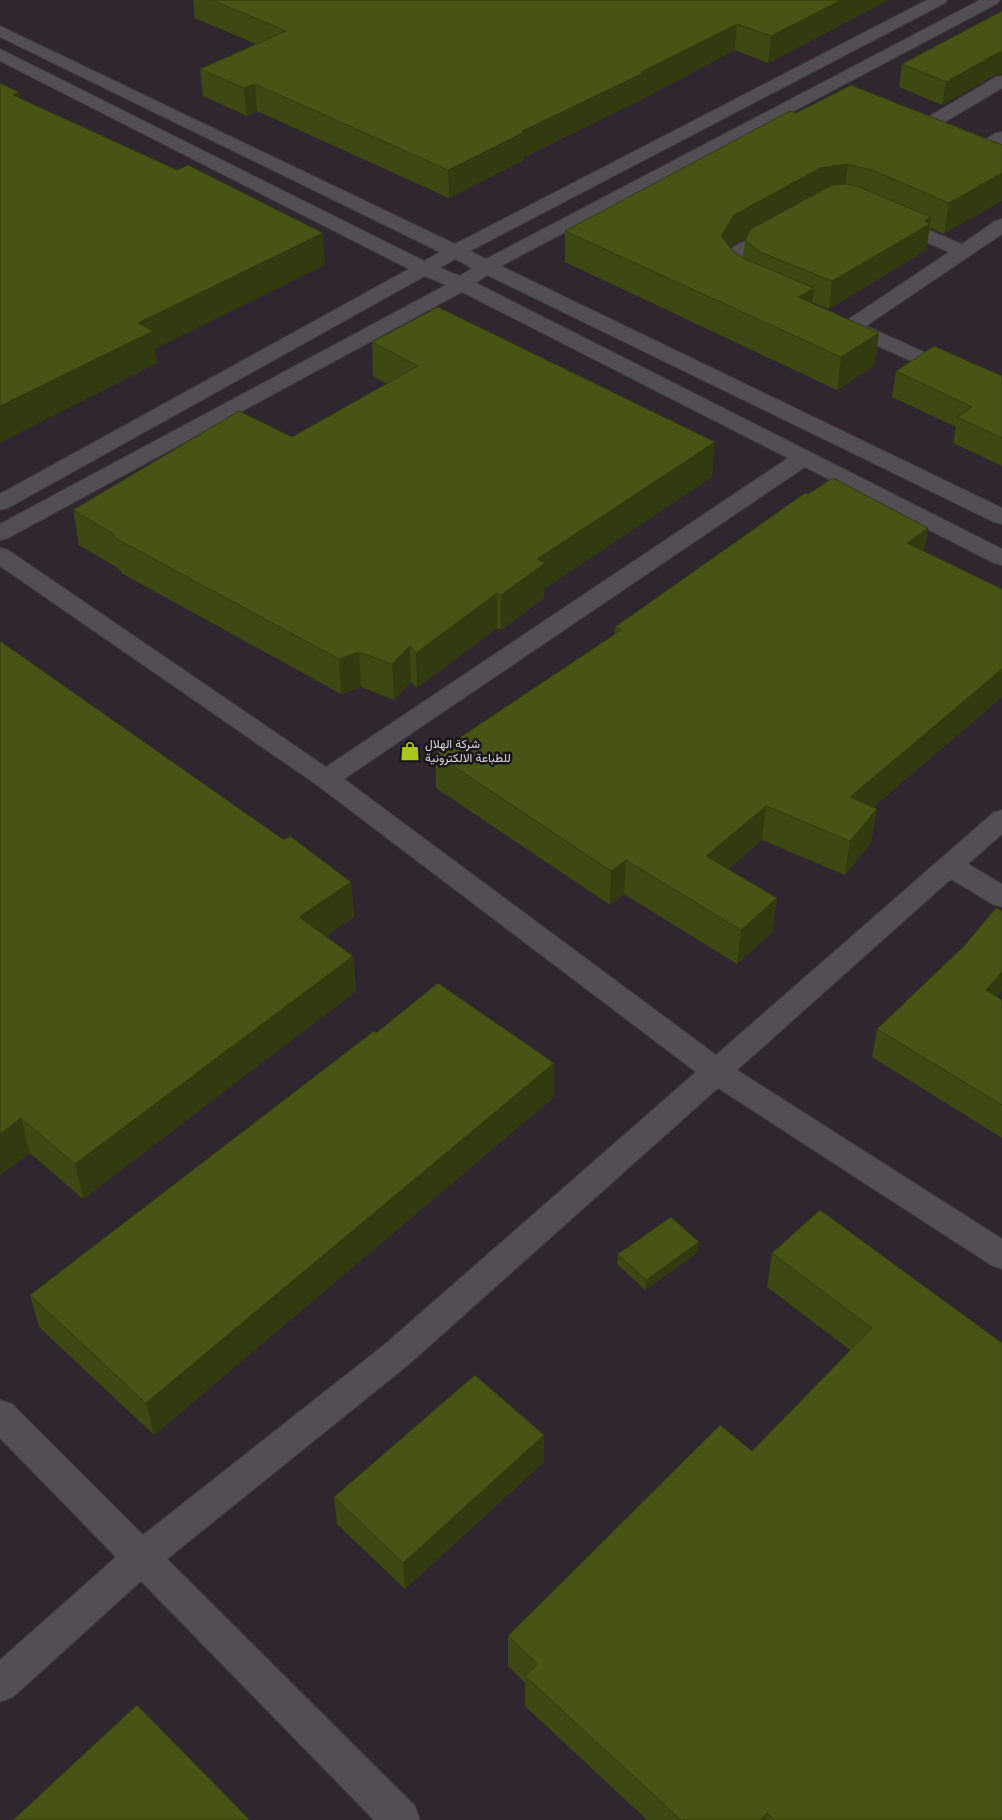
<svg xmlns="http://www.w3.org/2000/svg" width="1002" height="1820" viewBox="0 0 1002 1820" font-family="Georgia,Vazirmatn,serif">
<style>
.built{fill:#2f2630}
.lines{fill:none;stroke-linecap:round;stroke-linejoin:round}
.minor-casing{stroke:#3f3b40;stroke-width:2}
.minor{fill:#534e54;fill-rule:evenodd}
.wall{fill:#3e4812;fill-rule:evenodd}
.shaded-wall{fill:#323b0f}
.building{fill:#485415;stroke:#323b0f}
.labels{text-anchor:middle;stroke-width:5;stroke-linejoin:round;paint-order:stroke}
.poi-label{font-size:12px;fill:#dfdce0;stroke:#19151a;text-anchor:start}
</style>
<rect width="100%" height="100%" fill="#231e23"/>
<!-- built -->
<path class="built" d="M 0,0 L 1002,0 L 1002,1820 L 0,1820 Z"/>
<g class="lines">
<defs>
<path id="minor" d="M 927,0 L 947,0 L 945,3 L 470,251 L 486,259 L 980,0 L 1000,0 L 998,3 L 501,266 L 1002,508 L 1002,524 L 994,522 L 487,275 L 476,283 L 1002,549 L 1002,565 L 994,563 L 805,467 L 344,779 L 716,1055 L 993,813 L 1002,810 L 1002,834 L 968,864 L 1002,884 L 1002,907 L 992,904 L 951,879 L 737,1070 L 1002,1239 L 1002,1269 L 991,1265 L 718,1088 L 408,1365 L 167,1559 L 415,1806 L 420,1820 L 374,1820 L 141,1581 L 13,1697 L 0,1702 L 0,1660 L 116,1557 L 0,1438 L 0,1400 L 12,1404 L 143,1535 L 384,1345 L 696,1072 L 317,785 L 0,566 L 0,548 L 8,550 L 326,767 L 788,458 L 462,292 L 8,538 L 0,540 L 0,524 L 446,285 L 425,276 L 8,508 L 0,510 L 0,494 L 409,269 L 0,61 L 0,49 L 424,261 L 440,252 L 0,37 L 0,26 L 455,244 ZM 455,259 L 472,268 L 460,276 L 440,268 Z
M 1002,76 L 1002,88 L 923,135 L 917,136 L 911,135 L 908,131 L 911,127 L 996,77 Z
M 1002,132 L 1002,144 C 991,151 980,161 967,158 L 964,154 L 967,150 L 996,133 Z
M 895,216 L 962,244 L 995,221 L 1002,219 L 1002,234 L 866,326 L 1002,387 L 1002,401 L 837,328 L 834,324 L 837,320 L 849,319 L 949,252 L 888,226 L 886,222 L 888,218 Z
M 777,225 L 784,227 L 786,231 L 784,235 L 747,255 L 740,267 L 756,283 L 753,287 C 737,291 729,279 720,267 L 733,247 Z"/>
</defs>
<!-- minor casing -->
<use href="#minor" class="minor-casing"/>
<!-- minor -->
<use href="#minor" class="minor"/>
</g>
<!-- wall -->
<path class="wall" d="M 193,0 L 889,0 L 768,63 L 735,50 L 642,99 L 641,100 L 524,157 L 524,160 L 449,198 L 257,111 L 247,116 L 203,96 L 200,69 L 256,44 L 195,18 Z
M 902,64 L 995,75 L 942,105 L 899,87 Z
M 796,113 L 1002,145 L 944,234 L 930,228 L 926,250 L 829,309 L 812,302 L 812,303 L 874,366 L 837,390 L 565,262 L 565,231 ZM 746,238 L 745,240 L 743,258 L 734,252 L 730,248 L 731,246 Z
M 372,342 L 712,477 L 544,589 L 544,598 L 501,630 L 497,628 L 417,688 L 411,682 L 394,700 L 361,687 L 341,694 L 123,574 L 118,568 L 79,545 L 73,510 L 292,437 L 387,384 L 373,376 Z
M 896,371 L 1002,376 L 1002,466 L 953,443 L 956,427 L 892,397 Z
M 808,494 L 928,528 L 924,551 L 1002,697 L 873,807 L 871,843 L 845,875 L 762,840 L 728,869 L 777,898 L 772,932 L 737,964 L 624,894 L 610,905 L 436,788 L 435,754 L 615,634 L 615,627 Z
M 0,641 L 284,840 L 351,882 L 354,917 L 326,936 L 353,956 L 356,991 L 83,1199 L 30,1153 L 0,1175 Z
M 997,997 L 1002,1000 L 1002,1138 L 872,1057 L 877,1029 Z
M 376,1033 L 554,1063 L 554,1097 L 154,1435 L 39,1327 L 30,1295 Z
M 697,1253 L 645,1290 L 617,1264 L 618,1254 Z
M 772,1253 L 1002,1343 L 1002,1820 L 647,1820 L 525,1706 L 525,1683 L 508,1666 L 508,1636 L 752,1451 L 850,1350 L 767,1287 Z
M 544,1435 L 544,1462 L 405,1589 L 337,1524 L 334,1497 Z"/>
<!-- shaded-wall -->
<path class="shaded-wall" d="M 841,0 L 889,0 L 768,63 L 771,36 Z
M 737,24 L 735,50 L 642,99 L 641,100 L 524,157 L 524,160 L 449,198 L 448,170 L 522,131 L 641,72 Z
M 999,52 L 1002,52 L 1002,74 L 995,75 L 942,105 L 946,82 Z
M 255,84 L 257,111 L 247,116 L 244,88 Z
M 19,92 L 25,123 L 13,95 Z
M 848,164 L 844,195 L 816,199 L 731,246 L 718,267 L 721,236 L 734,215 L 820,168 Z
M 1002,173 L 1002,201 L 944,234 L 949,203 Z
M 931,217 L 926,250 L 829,309 L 832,281 Z
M 323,233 L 325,265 L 155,349 L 157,363 L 0,443 L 0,406 L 138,323 Z
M 814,288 L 810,320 L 798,297 Z
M 879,333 L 874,366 L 837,390 L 841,357 Z
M 715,442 L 712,477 L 544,589 L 544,598 L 501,630 L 501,595 L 537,559 Z
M 928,528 L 922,561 L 907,543 Z
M 497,593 L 497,628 L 417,688 L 416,653 Z
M 410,646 L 411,682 L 394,700 L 392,664 Z
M 359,652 L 361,687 L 341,694 L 339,659 Z
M 1002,669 L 1002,697 L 844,831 L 850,797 Z
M 766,806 L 762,840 L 703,890 L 706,856 Z
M 877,809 L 871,843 L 845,875 L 850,841 Z
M 626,860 L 624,894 L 610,905 L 611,871 Z
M 351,882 L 354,917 L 303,952 L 299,917 Z
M 777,898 L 772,932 L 737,964 L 741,930 Z
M 353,956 L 356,991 L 83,1199 L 75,1164 Z
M 1002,972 L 1002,991 L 979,1019 L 986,990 Z
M 554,1063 L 554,1097 L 154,1435 L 146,1403 Z
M 21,1118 L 30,1153 L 0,1175 L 0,1134 Z
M 699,1242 L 697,1253 L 645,1290 L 646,1280 Z
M 544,1435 L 544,1462 L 405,1589 L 403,1563 Z
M 767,1813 L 765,1820 L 761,1820 Z"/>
<!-- building -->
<path class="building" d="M 212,0 L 841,0 L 771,36 L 737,24 L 641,72 L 643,73 L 522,131 L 524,132 L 448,170 L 255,84 L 244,88 L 200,69 L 286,31 Z
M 1002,11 L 1002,52 L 999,52 L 946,82 L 902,64 Z
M 0,83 L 19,92 L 13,95 L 177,170 L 188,165 L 323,233 L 138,323 L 153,331 L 0,406 Z
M 851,85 L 1002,145 L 1002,173 L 949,203 L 875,171 L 848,164 L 820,168 L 734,215 L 721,236 L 734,252 L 745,259 L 814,288 L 798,297 L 879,333 L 841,357 L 565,231 L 790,111 L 796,113 Z
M 847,184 L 859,187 L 931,217 L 924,221 L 930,224 L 832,281 L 760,252 L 745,240 L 751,229 L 832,185 Z
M 438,307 L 715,442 L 537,559 L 545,563 L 501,595 L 497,593 L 416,653 L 410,646 L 392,664 L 359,652 L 339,659 L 117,539 L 112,533 L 73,510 L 239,411 L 292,437 L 418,366 L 372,342 Z
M 934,346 L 1002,376 L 1002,438 L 957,417 L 972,407 L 896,371 Z
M 833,478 L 928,528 L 907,543 L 1002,589 L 1002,669 L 850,797 L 877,809 L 850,841 L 766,806 L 706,856 L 777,898 L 741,930 L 626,860 L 611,871 L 435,754 L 621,630 L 615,627 L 805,493 L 808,494 Z
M 0,641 L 284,840 L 290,836 L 351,882 L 299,917 L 353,956 L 75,1164 L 21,1118 L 0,1134 Z
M 996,908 L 1002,911 L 1002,972 L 986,990 L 1002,1000 L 1002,1105 L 877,1029 L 964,946 Z
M 438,983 L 554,1063 L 146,1403 L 30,1295 L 374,1031 L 376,1033 Z
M 820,1210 L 1002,1343 L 1002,1820 L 775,1820 L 767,1813 L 761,1820 L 681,1820 L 525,1676 L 537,1664 L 508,1636 L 720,1425 L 752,1451 L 872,1328 L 772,1253 Z
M 671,1217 L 699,1242 L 646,1280 L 618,1254 Z
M 475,1375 L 544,1435 L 403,1563 L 334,1497 Z
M 137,1705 L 250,1820 L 13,1820 Z"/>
<!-- icons -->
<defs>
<symbol id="shop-bare" viewBox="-9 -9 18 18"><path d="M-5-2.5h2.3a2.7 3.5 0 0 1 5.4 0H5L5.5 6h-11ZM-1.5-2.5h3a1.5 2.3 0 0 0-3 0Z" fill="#aac718" stroke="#19151a" stroke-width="2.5" paint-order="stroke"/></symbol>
</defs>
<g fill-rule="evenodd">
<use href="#shop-bare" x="396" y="737" width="28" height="28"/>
</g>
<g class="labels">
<!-- poi labels -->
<g class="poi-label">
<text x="425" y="748">شركة الهلال<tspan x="425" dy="14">للطباعة الالكترونية</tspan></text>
</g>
</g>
</svg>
